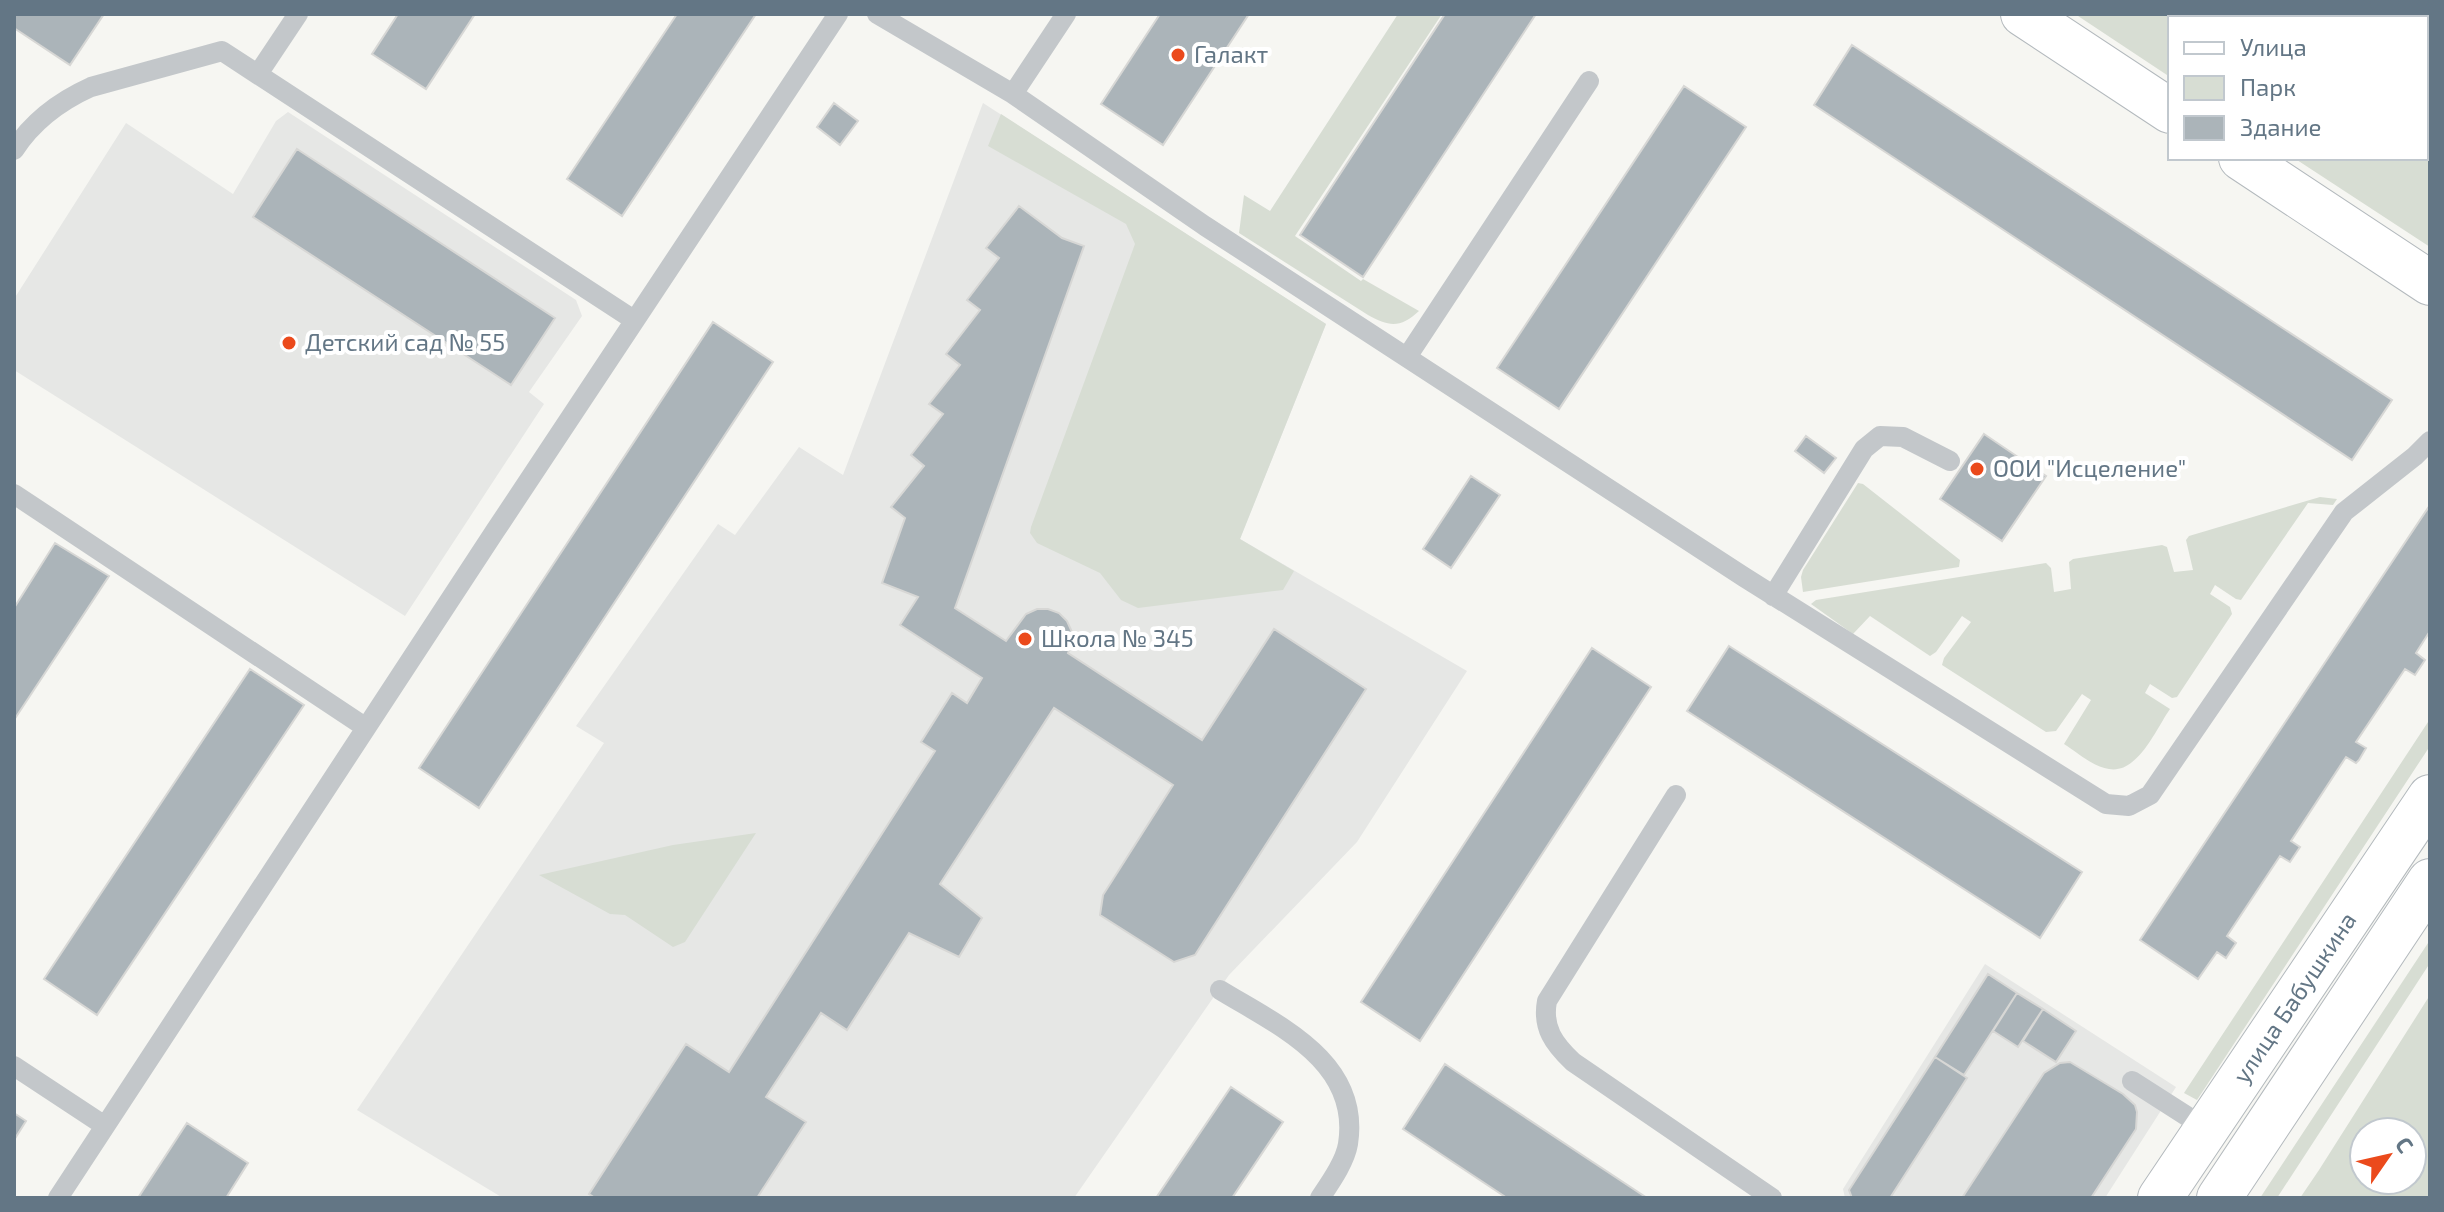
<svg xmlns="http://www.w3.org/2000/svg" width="2444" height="1212" viewBox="0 0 2444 1212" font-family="'Exo 2',sans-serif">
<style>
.built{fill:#e6e7e5}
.green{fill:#d7ddd3;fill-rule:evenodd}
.building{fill:#abb4b9;stroke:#d7d7d5;stroke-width:2}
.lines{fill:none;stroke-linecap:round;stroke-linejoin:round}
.secondary-casing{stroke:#b3b9bd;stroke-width:46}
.lane{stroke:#c3c7ca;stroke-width:20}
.secondary{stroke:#fff;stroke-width:44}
.poi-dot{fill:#eb4a1c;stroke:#fff;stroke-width:3}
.labels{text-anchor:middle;stroke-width:8;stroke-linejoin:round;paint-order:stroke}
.poi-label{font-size:24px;fill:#637685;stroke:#fff;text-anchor:start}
.street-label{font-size:24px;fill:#637685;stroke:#fff}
</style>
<rect width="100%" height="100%" fill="#f6f6f2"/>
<!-- built -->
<path class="built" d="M 983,103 L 1326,324 L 1240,539 L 1467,671 L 1357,842 L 1229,975 L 1074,1198 L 503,1198 L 357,1110 L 604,743 L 576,726 L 718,524 L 735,535 L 799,447 L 843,475 Z
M 288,112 L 576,300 L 582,316 L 529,392 L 544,404 L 405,616 L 14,370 L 14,299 L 126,123 L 233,194 L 276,121 Z
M 1985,964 L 2176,1087 L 2105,1198 L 1845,1198 L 1843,1189 Z"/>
<!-- green -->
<path class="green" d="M 1398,14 L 1442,14 L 1295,236 L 1361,281 L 1363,279 L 1419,311 C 1401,328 1389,327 1368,315 L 1239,233 L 1244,195 L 1270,211 Z
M 2075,14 L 2430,14 L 2430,247 L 2294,158 L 2426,158 L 2426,18 L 2170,18 L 2170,77 Z
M 1001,114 L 1326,324 L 1240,539 L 1294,571 L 1283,590 L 1138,608 L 1121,600 L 1100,573 L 1037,543 L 1030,533 L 1031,527 L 1135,244 L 1126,224 L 988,146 Z
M 1858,483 L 1863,484 L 1960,560 L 1959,567 L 1803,592 L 1801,577 L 1803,570 Z
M 2320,497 L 2337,499 L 2333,505 L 2308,503 L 2241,600 L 2236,599 L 2215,585 L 2210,594 L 2230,607 L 2232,614 L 2177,697 L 2172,698 L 2150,684 L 2145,693 L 2170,709 C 2156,729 2138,774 2109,769 C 2093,767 2077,752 2064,744 L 2091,700 L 2082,694 L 2056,731 L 2046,732 L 1942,665 L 1944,658 L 1971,622 L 1962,616 L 1936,652 L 1930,656 L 1870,616 L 1853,634 L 1811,604 L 1816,600 L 2046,563 L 2051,568 L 2054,592 L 2071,589 L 2069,562 L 2073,559 L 2162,545 L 2167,547 L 2174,572 L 2193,570 L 2186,540 L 2189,536 Z
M 2430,719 L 2430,746 L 2197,1100 L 2184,1093 Z
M 756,833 L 685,942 L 673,947 L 625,915 L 610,914 L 539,875 L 673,845 Z
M 2430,940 L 2430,963 L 2277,1198 L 2260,1198 Z
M 2430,995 L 2430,1198 L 2300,1198 L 2319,1170 ZM 2364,1132 L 2412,1132 L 2412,1180 L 2364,1180 Z"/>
<!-- building -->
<path class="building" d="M 14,14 L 104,14 L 70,65 L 14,28 Z
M 398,14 L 475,14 L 426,89 L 372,54 Z
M 677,14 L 756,14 L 622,216 L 567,179 Z
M 1160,14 L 1249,14 L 1163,145 L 1101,104 Z
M 1445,14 L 1536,14 L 1363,277 L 1300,235 Z
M 1852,45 L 2392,400 L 2352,460 L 1814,105 Z
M 1684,86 L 1746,127 L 1559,409 L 1497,368 Z
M 834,103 L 858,121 L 840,145 L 817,127 Z
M 297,149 L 555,318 L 511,385 L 253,217 Z
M 1019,206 L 1062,238 L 1084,246 L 955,608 L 1006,641 L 1026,614 L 1037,609 L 1048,609 L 1059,613 L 1067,621 L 1072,632 L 1072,643 L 1068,653 L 1202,740 L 1274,629 L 1366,689 L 1195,955 L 1174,962 L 1100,915 L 1103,895 L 1173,785 L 1054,708 L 940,884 L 982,918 L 959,957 L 909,933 L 847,1030 L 821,1013 L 766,1097 L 806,1122 L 757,1198 L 595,1198 L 589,1194 L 686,1044 L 729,1072 L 935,751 L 921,742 L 952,693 L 967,703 L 982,678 L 900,625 L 918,597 L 882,583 L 905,518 L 891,507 L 924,466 L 911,455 L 943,414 L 929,404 L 960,365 L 946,354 L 980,310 L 967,300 L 999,258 L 986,248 Z
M 713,322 L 773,362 L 479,808 L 419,768 Z
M 1984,434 L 2046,476 L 2002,541 L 1940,499 Z
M 1806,436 L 1836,458 L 1824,473 L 1795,451 Z
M 1471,476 L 1500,495 L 1451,568 L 1423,549 Z
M 2430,505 L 2430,631 L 2416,653 L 2425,660 L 2415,675 L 2405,669 L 2356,742 L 2366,748 L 2359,760 L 2356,763 L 2346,757 L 2291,841 L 2300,847 L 2290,862 L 2280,856 L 2227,936 L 2236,943 L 2226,958 L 2217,952 L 2198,979 L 2140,940 Z
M 55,543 L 109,576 L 14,720 L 14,608 Z
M 1729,646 L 2082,872 L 2040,938 L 1687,711 Z
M 1592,648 L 1651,687 L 1420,1041 L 1361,1002 Z
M 250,669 L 304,705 L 97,1015 L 44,979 Z
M 1988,974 L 2017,993 L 1964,1075 L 1935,1057 Z
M 2017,993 L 2043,1009 L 2018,1047 L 1993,1031 Z
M 2043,1009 L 2076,1031 L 2056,1062 L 2023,1041 Z
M 1935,1057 L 1967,1078 L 1890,1198 L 1852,1198 L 1849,1190 Z
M 2070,1062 L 2123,1094 L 2135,1105 L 2137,1112 L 2136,1129 L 2091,1198 L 1962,1198 L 2044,1073 L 2060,1063 Z
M 1445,1064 L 1481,1088 L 1647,1198 L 1507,1198 L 1403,1129 Z
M 1231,1087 L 1283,1122 L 1232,1198 L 1156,1198 Z
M 14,1113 L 26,1121 L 14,1140 Z
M 187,1123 L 248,1163 L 226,1198 L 138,1198 Z"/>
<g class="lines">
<defs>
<path id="secondary" d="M 2023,14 L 2170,111
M 2241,158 L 2430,283
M 2160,1198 L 2430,797
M 2219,1198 L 2430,881"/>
</defs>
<!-- secondary casing -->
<use href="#secondary" class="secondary-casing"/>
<!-- lane -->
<path class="lane" d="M 877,14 L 1013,94 L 1205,226 L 1744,577 L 2106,804 L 2129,806 L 2150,795 L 2344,512 L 2415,456 L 2430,441
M 258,74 L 298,14
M 1013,94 L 1066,14
M 14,150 C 33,121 60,101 91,87 L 222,51 L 634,320
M 1407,357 L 1589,81
M 14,494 L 365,727
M 1773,596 L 1864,449 L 1880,436 L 1903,437 L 1950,461
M 1676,795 L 1547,1001 C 1542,1028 1554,1044 1573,1062 L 1772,1198
M 1220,990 C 1277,1025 1361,1061 1348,1144 C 1345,1162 1330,1183 1320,1198
M 14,1066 L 105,1126
M 2132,1081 L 2207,1129
M 58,1198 C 317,802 575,407 838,14"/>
<!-- secondary -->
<use href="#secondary" class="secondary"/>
</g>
<!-- markers -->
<g class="poi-dot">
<circle cx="1178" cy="55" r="8"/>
<circle cx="289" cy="343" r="8"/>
<circle cx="1977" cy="469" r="8"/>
<circle cx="1025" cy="639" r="8"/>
</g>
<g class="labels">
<!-- poi labels -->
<g class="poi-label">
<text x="1194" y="63">Галакт</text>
<text x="305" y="351">Детский сад № 55</text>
<text x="1993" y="477">ООИ "Исцеление"</text>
<text x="1041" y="647">Школа № 345</text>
</g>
<!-- street labels -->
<g class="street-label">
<text transform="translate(2295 998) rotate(-56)" y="8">улица Бабушкина</text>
</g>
</g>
<!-- border -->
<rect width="2444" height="1212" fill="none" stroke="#637685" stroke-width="32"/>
<!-- legend -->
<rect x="2168" y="16" width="260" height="144" fill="#ffffff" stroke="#c1c8ce" stroke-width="2"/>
<rect x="2184" y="42" width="40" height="12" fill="#ffffff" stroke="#c1c8ce" stroke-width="2"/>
<text x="2240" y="56" font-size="24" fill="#637685">Улица</text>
<rect x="2184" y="76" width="40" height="24" fill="#d7ddd3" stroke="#c1c8ce" stroke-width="2"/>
<text x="2240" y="96" font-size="24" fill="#637685">Парк</text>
<rect x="2184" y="116" width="40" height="24" fill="#abb4b9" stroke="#c1c8ce" stroke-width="2"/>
<text x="2240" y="136" font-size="24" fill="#637685">Здание</text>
<!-- north arrow -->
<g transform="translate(2388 1156) rotate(56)"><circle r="38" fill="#ffffff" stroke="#c1c8ce" stroke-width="2"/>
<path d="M0-6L14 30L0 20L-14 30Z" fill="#eb4a1c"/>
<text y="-12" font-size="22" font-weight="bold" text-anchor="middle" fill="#637685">С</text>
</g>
</svg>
